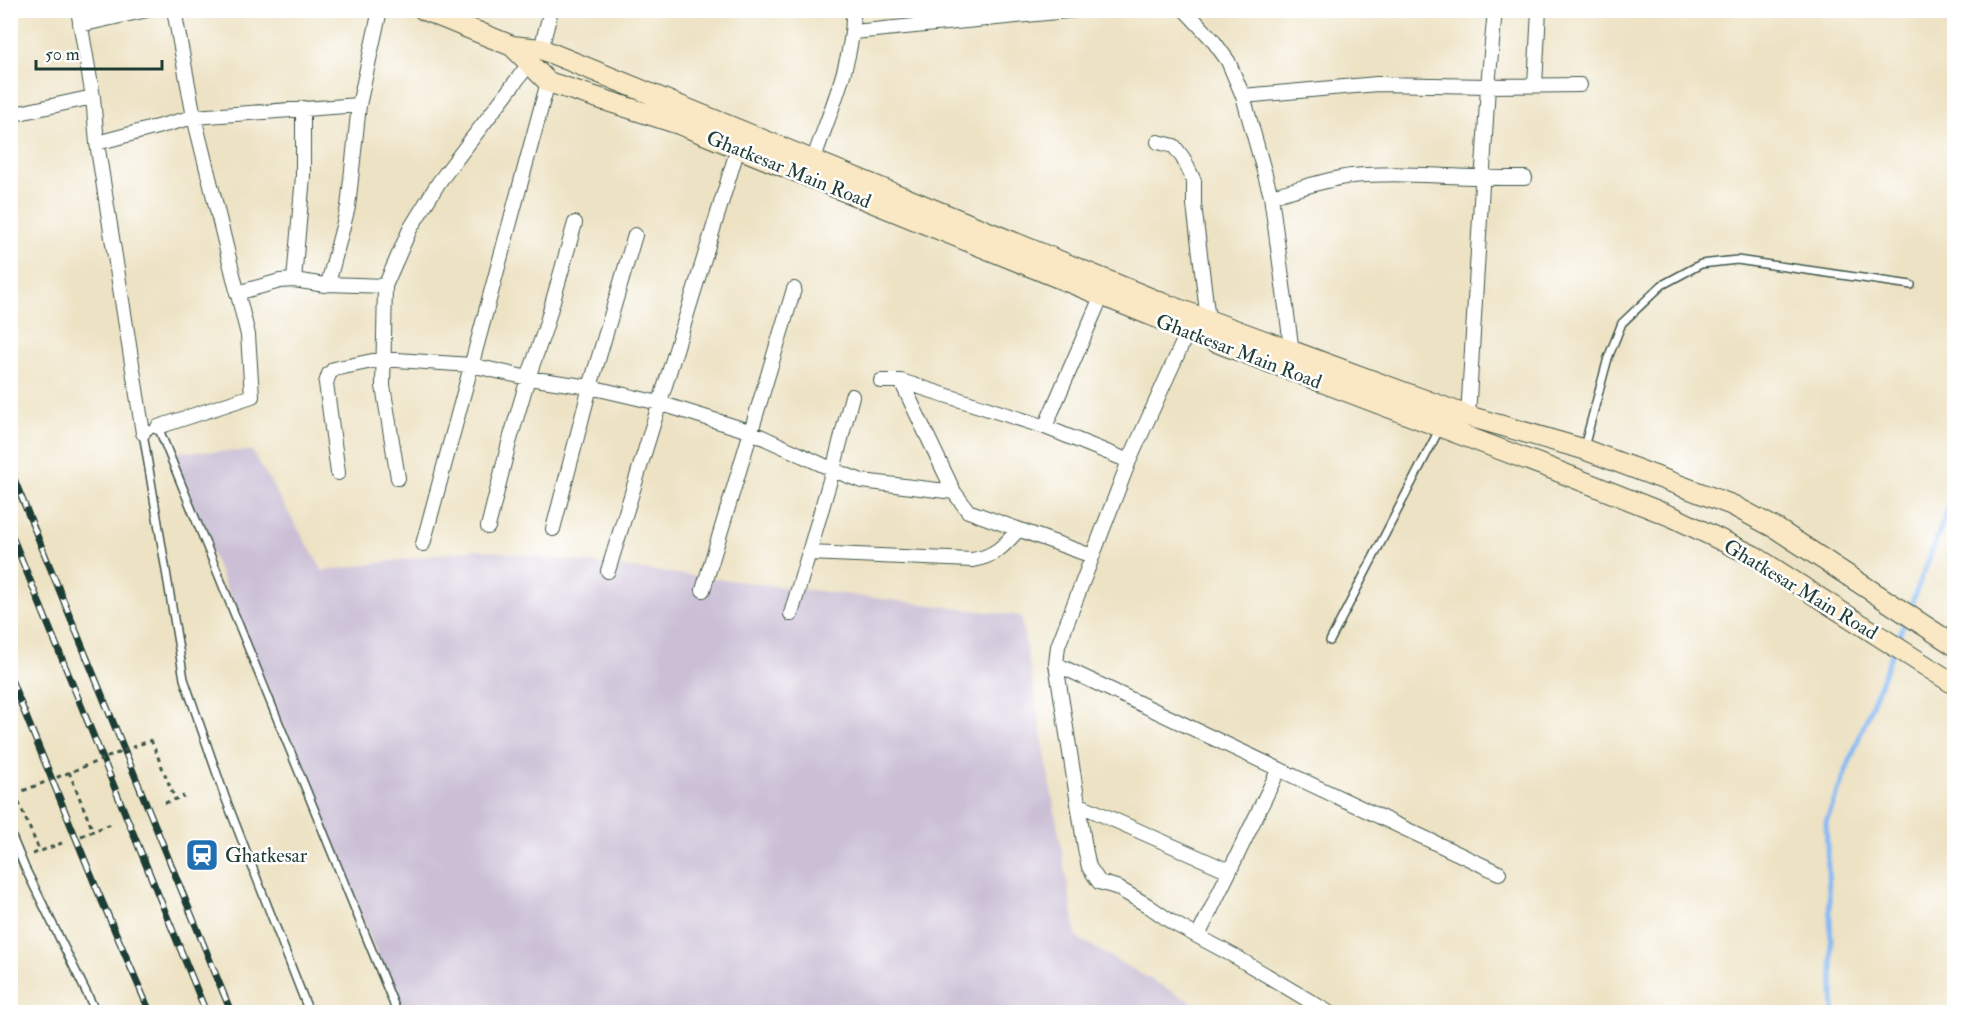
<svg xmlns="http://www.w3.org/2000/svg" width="1965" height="1023" viewBox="0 0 1965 1023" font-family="'IM FELL Double Pica',serif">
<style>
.industrial{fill:#cbbfd5}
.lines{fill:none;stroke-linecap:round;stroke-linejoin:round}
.stream{stroke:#85b9f3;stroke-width:5}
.lane-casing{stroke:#3e5649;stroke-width:10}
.street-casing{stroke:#3e5649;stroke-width:16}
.secondary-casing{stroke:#3e5649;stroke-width:22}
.path{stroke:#3e5649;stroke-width:3;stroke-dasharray:4.5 4.5;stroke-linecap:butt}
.lane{stroke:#fff;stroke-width:7}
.street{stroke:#fff;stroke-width:14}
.secondary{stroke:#fae7c3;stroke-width:20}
.rail-casing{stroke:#1f3d34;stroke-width:7}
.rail{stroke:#fff;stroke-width:4.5;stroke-dasharray:14;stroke-linecap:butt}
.path-bridge{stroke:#3e5649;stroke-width:3;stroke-dasharray:4.5 4.5;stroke-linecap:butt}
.labels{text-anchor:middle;stroke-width:5;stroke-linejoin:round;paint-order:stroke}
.street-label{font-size:20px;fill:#1f3d34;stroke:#fff}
.poi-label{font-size:20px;fill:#1f3d34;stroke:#fff;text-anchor:start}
</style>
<rect width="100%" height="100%" fill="#fff"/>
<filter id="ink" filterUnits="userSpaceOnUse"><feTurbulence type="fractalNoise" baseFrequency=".0167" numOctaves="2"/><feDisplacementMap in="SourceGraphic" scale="12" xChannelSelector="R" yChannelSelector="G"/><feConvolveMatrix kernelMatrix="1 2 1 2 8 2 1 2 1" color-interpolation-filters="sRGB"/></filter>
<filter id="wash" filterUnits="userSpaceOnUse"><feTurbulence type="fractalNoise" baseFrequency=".008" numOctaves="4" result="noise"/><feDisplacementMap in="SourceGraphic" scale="24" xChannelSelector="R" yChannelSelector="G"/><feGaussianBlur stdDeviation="1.35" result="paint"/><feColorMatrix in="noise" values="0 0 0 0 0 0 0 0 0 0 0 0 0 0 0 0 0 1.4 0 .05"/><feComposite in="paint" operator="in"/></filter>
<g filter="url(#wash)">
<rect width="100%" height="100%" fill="#ede2c3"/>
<!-- industrial -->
<path class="industrial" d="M 252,451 L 323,571 L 476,549 L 1021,616 L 1077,938 L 1209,1012 L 401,1012 L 170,452 Z"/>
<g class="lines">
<!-- stream -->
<path class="stream" d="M 1909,610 L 1954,494
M 1834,1012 L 1826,822 L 1906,618"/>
</g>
</g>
<g filter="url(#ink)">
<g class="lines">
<defs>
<path id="lane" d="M 1584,447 L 1608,358 L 1622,323 L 1662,285 L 1701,264 L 1737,260 L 1911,285
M 1330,641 L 1439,430
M 10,832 L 25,868 L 96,1012
M 309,1012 L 225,797 L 184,679 L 143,433 L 158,427 L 397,1012"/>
<path id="street" d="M 78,10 L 93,97 L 97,143 L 143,433
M 1185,10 L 1212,39 L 1228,61 L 1243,96 L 1271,196 L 1292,352
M 80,25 L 147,10
M 854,32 L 1077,10
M 541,49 L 551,10
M 1535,85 L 1539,10
M 1243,96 L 1377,84 L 1488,86 L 1495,10
M 10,115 L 93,97
M 1158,142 L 1174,146 L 1183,158 L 1194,181 L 1194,205 L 1208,320
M 97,143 L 194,117 L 359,105
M 813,161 C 828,116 855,58 853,10
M 1271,196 C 1297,190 1325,179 1352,176 C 1409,171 1468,179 1525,178
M 294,280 L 303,176 L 303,108
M 328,284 L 385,286
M 237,293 L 280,281 L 294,280 L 325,285 L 328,284 L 348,207 L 359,105 L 380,10
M 1188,331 L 1129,461 L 1058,646 L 1056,664 L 1085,848 L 1089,867 L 1099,882 L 1116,887 L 1147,905 L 1173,923 L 1236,957 L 1328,1012
M 881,381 L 901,381 L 1045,427 L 1129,461
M 901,381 L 954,492
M 1468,416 L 1488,86 L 1580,85
M 158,427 L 252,396 L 248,335 L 194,117 L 174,10
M 1045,427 L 1101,297
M 338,473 L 326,383 L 329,374 L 334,369 L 382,359 L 471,365 L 528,378 L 590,387 L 659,403 L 749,431 L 838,472 L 862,481 L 954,492 L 968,511 L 1092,556
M 398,478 L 383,386 L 385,286 L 410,229 L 439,182 L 529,64
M 488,527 L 509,443 L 528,378 L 545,329 L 575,223
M 553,529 L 590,387 L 635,235
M 423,544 L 548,82
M 809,553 L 972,560 C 994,557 1004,546 1018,530
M 608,571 L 738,148
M 703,590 L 794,289
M 791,614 L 833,470 L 852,396
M 1056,664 L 1499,873
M 1078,804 L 1229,871
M 1198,936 L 1279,769"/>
<path id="secondary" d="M 424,10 L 512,46 L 541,49 L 1162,303 L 1468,416 L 1583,449 L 1732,505 L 1777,529 L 1954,645
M 512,46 L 548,82 L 679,124 L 1229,347 L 1547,467 L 1673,517 L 1754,556 L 1954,684"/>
</defs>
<!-- lane casing -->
<use href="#lane" class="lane-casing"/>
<!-- street casing -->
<use href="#street" class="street-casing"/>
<!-- secondary casing -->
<use href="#secondary" class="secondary-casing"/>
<!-- path -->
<path class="path" d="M 151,740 L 175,799
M 69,772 L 93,831
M 15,794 L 40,852
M 165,803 L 184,796
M 81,836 L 111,824
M 33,854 L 62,843"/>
<!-- lane -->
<use href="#lane" class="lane"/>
<!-- street -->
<use href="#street" class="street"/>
<!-- secondary -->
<use href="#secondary" class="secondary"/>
<defs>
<path id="rail" d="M 10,469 L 231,1012
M 10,531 L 206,1012
M 10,677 L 98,892 L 150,1012"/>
</defs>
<!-- rail casing -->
<use href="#rail" class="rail-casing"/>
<!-- rail -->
<use href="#rail" class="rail"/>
<!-- path-bridge -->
<path class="path-bridge" d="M 15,794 L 151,740"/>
</g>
</g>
<!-- icons -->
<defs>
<symbol id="station-square" viewBox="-11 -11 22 22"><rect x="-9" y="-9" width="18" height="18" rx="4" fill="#1f6fb2" stroke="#fff"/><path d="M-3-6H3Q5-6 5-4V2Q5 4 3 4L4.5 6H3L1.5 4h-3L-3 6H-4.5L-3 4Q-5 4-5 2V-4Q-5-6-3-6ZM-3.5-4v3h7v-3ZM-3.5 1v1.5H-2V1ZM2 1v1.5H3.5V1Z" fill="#fff"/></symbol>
</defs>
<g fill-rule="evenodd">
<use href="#station-square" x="183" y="836" width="38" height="38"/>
</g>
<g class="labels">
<!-- street labels -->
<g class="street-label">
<text transform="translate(789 169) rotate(22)" y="7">Ghatkesar Main Road</text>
<text transform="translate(1239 351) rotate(21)" y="7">Ghatkesar Main Road</text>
<text transform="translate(1801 589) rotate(31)" y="7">Ghatkesar Main Road</text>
</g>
<!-- poi labels -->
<g class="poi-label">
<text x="225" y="862">Ghatkesar</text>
</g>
</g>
<!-- margin -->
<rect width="1965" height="1023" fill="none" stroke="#fff" stroke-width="36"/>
<!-- scale -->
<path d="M36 60v9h126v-9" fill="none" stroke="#1f3d34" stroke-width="3"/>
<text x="45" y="60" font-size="18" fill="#1f3d34" stroke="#ffffff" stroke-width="4.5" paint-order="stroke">50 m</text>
</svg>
